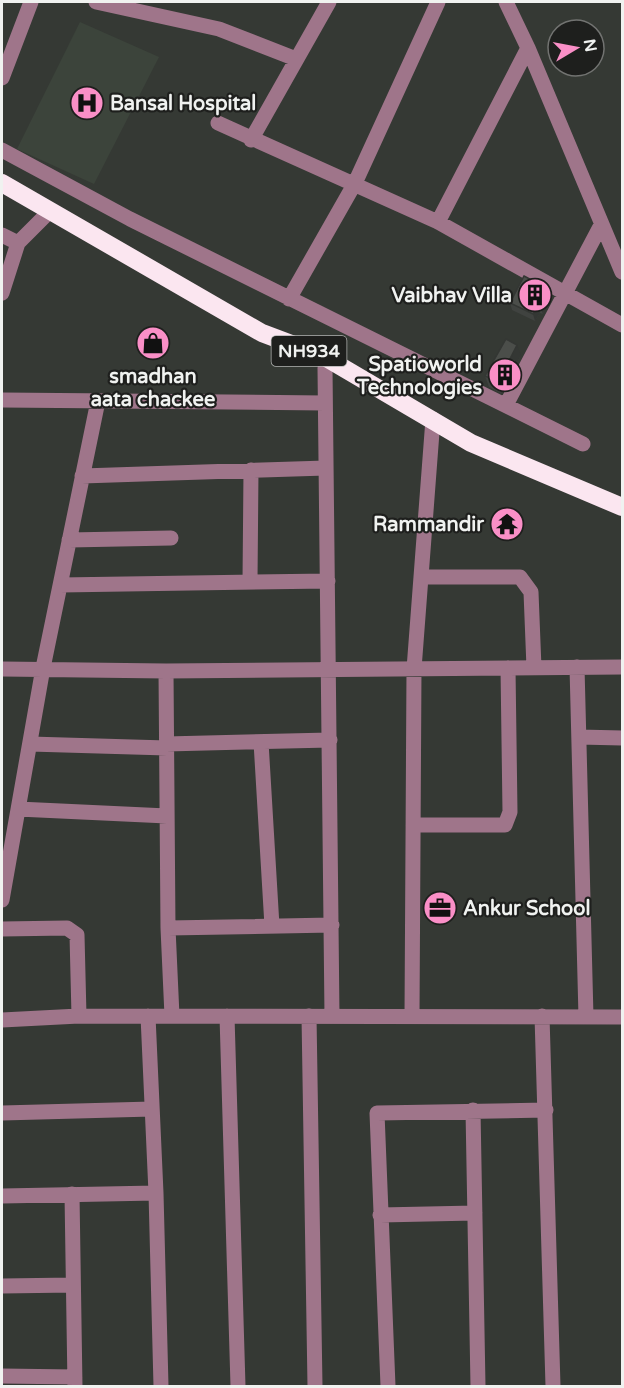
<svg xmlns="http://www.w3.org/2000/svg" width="624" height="1388" viewBox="0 0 624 1388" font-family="'Varela Round',sans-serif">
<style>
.built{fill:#3c443b}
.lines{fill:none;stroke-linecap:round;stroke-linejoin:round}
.minor{stroke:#9f758a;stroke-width:15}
.highway{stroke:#fbe6f0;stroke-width:18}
.wall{fill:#404340}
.shaded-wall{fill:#343734}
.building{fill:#4b4e4a;stroke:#343734;stroke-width:1.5}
.labels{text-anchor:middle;stroke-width:4.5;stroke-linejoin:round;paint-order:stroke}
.shield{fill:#1e1f1d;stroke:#b1b3b1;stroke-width:1.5}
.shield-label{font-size:18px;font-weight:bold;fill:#f0f2f0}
.poi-label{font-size:20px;font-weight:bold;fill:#f0f2f0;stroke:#1e1f1d;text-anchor:end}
</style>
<rect width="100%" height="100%" fill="#353934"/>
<!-- built -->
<path class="built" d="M 80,22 L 159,57 L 94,184 L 17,149 Z"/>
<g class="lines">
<!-- minor -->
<path class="minor" d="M 96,2 L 219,29 L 296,59
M 506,2 L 528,48 L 622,272
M 2,78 L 31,2
M 218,123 L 438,222 L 622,325
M 251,140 L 329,2
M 2,150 L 130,219 L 583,444
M 438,222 L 528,48
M 2,235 L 18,243
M 2,293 L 18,243 L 50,211
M 289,299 L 355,183 L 438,2
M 325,368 L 332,1016
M 2,400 L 325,403
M 506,405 L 601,225
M 82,476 L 326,468
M 69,540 L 171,538
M 421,577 L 520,577 L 531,592 L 534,668
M 250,582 L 251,470
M 60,585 L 328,581
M 577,667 L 586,1017
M 2,669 L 166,671 L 622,667
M 166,671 L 168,928 L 172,1016
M 579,737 L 622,738
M 261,742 L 272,926
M 30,744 L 167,748
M 166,744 L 330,740
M 18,809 L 167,816
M 413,825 L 505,825 L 510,812 L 508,668
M 2,900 L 43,668 L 98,401
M 168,928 L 332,925
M 2,929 L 67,928 L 77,935 L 79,1016
M 148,1016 L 156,1193 L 161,1386
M 227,1016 L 238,1386
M 309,1016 L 315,1386
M 412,1016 L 414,669 L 433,419
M 542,1016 L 553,1386
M 2,1020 L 79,1016 L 622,1017
M 473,1110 L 478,1386
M 2,1113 L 152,1109
M 72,1194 L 75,1386
M 2,1196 L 156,1193
M 380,1215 L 475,1213
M 2,1286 L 73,1285
M 2,1376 L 75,1377
M 388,1386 L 377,1113 L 546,1110"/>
<!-- highway -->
<path class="highway" d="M 2,183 L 262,333 L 323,356 L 471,443 L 622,507"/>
</g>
<!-- wall -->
<path class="wall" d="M 549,296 L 543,314 L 540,313 L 535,321 L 512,310 L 510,303 Z
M 521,355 L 501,393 L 489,387 L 485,376 Z"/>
<!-- shaded-wall -->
<path class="shaded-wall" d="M 547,288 L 549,296 L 543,314 L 540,307 Z
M 538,305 L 540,313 L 535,321 L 533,314 Z
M 517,345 L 521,355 L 501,393 L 498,382 Z"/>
<!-- building -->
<path class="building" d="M 524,276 L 547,288 L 540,307 L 538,305 L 533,314 L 510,303 Z
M 506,339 L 517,345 L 498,382 L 485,376 Z"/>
<!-- icons -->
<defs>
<symbol id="hospital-disc" viewBox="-11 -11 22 22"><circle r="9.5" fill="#fa8fc7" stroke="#1e1f1d"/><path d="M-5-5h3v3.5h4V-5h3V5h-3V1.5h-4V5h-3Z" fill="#111"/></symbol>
<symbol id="building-disc" viewBox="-11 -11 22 22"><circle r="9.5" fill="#fa8fc7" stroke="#1e1f1d"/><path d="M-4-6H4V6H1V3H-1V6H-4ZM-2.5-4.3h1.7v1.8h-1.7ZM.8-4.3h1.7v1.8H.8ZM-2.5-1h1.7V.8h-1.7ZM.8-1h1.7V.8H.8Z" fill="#111"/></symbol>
<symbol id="shop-disc" viewBox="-11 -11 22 22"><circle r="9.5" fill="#fa8fc7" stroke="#1e1f1d"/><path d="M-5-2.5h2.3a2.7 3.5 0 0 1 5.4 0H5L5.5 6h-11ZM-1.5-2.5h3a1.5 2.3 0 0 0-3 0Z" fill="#111"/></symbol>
<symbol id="temple-disc" viewBox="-11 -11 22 22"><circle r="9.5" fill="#fa8fc7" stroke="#1e1f1d"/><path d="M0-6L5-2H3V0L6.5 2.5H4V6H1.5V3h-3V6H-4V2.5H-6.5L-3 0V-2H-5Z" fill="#111"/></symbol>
<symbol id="office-disc" viewBox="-11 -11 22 22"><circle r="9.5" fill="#fa8fc7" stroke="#1e1f1d"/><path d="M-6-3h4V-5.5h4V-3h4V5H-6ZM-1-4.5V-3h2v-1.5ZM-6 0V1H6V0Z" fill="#111"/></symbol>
</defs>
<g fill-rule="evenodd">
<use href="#hospital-disc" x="68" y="84" width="38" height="38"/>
<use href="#building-disc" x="516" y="276" width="38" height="38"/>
<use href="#shop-disc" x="134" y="324" width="38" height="38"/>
<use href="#building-disc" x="486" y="356" width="38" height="38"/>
<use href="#temple-disc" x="488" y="505" width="38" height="38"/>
<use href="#office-disc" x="421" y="889" width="38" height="38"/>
</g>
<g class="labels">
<!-- shield labels -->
<rect class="shield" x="271.5" y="336" width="75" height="30" rx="4.5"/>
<g class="shield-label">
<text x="309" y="357">NH934</text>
</g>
<!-- poi labels -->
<g class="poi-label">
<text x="110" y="110" text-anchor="start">Bansal Hospital</text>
<text x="512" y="302">Vaibhav Villa</text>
<text x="482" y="371">Spatioworld<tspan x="482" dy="23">Technologies</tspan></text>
<text x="153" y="383" text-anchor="middle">smadhan<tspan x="153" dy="23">aata chackee</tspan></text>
<text x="484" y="531">Rammandir</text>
<text x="463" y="915" text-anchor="start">Ankur School</text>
</g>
</g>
<!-- border -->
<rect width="624" height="1388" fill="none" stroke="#f0f2f0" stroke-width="6"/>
<!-- north arrow -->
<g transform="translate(576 48) rotate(80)"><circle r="28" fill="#1e1f1d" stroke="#727371" stroke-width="1.5"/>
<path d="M0-4.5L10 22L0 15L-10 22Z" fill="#fa8fc7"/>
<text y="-9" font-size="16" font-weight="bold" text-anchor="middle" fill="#f0f2f0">N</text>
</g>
</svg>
